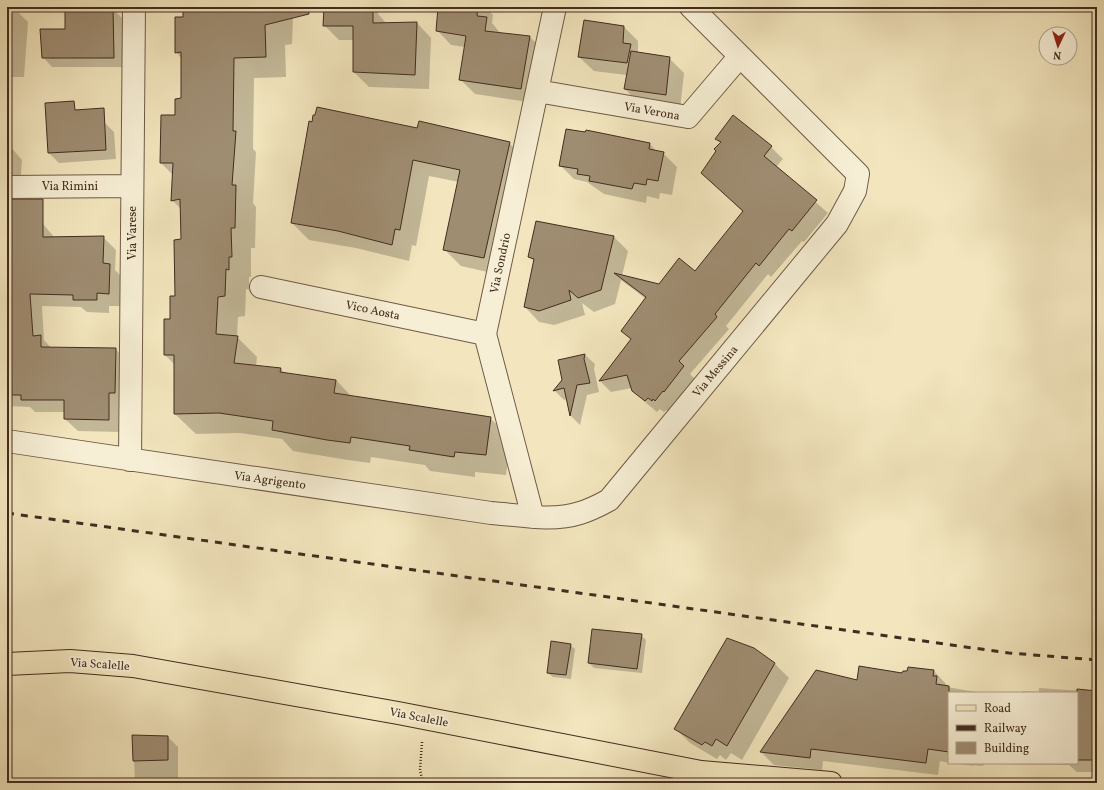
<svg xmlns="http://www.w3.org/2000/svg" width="1104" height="790" viewBox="0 0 1104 790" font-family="Vollkorn,serif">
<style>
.shadow{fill:#0003}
.building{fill:#9f8d72;stroke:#432c1f}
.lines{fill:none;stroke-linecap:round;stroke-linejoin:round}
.minor-casing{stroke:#6f5a47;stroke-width:24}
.major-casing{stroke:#432c1f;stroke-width:24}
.path{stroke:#432c1f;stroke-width:2.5;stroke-dasharray:1 2;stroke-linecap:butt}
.minor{stroke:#f7efd5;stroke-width:22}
.major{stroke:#f3e6be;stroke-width:22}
.rail{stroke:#432c1f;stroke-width:3;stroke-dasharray:7 7;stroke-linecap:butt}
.labels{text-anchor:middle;stroke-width:4;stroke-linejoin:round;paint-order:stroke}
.street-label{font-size:12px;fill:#432c1f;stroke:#f7efd5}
</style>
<rect width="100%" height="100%" fill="#f3e6be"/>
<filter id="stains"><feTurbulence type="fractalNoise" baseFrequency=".005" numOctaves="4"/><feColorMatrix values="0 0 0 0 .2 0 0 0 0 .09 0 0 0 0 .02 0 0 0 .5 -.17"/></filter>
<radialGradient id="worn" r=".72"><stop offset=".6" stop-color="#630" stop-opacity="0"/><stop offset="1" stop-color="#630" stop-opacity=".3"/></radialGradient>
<!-- shadow -->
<path class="shadow" d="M 66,7 L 113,9 L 123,19 L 123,67 L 52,67 L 43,57 L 66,30 Z
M 184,7 L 283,7 L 293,17 L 292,44 L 285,45 L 286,77 L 254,78 L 253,149 L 256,152 L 253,203 L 256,207 L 255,248 L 251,248 L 251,277 L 249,277 L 249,290 L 246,289 L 245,316 L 238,317 L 237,337 L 257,357 L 256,367 L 281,369 L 285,374 L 336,380 L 352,397 L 490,418 L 511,438 L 506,475 L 475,472 L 475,477 L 430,471 L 425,465 L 371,457 L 370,463 L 348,460 L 293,451 L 282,439 L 240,433 L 196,434 L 175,414 L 175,365 L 165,355 L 176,297 L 182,240 L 182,210 L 172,200 L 173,175 L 161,163 L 182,99 L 182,59 L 176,52 L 184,18 Z
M 325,7 L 378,7 L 378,14 L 387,24 L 417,23 L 431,38 L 429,89 L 369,87 L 354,72 L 354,40 L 339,40 L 324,25 Z
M 439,7 L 485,7 L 493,15 L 492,23 L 501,34 L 530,37 L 544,51 L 535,103 L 475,94 L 460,79 L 465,47 L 451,45 L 437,30 Z
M 7,13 L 19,13 L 28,22 L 24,77 L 7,77 Z
M 624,27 L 638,41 L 638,52 L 639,54 L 669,58 L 684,73 L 680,109 L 639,103 L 625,89 L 627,75 L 594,71 L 579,57 Z
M 104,122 L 114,132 L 116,159 L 59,163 L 49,153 Z
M 418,129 L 509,143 L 526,160 L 501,275 L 461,266 L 444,249 L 459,182 L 429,176 L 416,246 L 412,245 L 409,261 L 356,248 L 309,240 L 292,223 Z
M 7,137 L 9,145 L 22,160 L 20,186 L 7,186 Z
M 716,138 L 771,147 L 783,159 L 776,167 L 828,213 L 804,242 L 802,241 L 771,277 L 768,274 L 726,326 L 729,329 L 690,374 L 695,379 L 677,403 L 675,402 L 668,412 L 666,410 L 664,412 L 660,409 L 657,412 L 645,402 L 632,388 L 611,392 L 600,381 L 632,340 L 622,330 L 646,299 L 621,280 L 615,304 L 594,312 L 582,303 L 585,315 L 554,325 L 539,322 L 525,307 L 535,262 L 529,257 L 537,222 L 614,237 L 628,251 L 622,276 L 659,285 L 695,272 L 743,212 L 702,173 L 721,143 Z
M 650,144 L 657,152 L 663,153 L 677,167 L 672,195 L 660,193 L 659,199 L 647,196 L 646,203 L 604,194 L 587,182 L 574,179 L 560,165 Z
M 7,224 L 43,224 L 55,238 L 103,237 L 116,250 L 115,270 L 122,277 L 121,306 L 109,306 L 109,313 L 87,312 L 81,307 L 42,306 L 44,340 L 52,349 L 115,349 L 128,361 L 121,432 L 78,431 L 65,419 L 65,412 L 35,412 L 30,407 L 7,406 Z
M 585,355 L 595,364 L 594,369 L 599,392 L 587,395 L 580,425 L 571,416 L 567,399 L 564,400 L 555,391 L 563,380 L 559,360 Z
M 641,635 L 646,640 L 642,673 L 594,668 L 589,663 Z
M 570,645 L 575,649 L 571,679 L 553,677 L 548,673 Z
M 754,649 L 775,664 L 789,678 L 742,760 L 731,753 L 726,760 L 720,755 L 717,759 L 690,743 L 675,728 Z
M 817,671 L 858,681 L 903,674 L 934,671 L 946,684 L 947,687 L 982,693 L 949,693 L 949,763 L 940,761 L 938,775 L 823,761 L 822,770 L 774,765 L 761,752 Z
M 1039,688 L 1097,692 L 1097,772 L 1077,772 L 1069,765 L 984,764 L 983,766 L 973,765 L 974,766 L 952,763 L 1077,763 L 1077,693 L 1023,693 L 1023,691 L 1039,692 Z
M 133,736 L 168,737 L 178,747 L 178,783 L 135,783 Z"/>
<!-- building -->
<path class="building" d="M 65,7 L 113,8 L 114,58 L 42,58 L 40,29 L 65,29 Z
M 183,7 L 308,7 L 309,14 L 265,25 L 266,57 L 234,58 L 233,131 L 236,131 L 232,185 L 236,185 L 235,228 L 231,228 L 232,257 L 229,257 L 229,270 L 226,269 L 225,296 L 218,297 L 216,334 L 238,336 L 234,363 L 281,368 L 280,372 L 336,380 L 334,393 L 491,417 L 486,455 L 455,452 L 454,457 L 409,450 L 410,446 L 351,437 L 350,443 L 327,440 L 272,430 L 273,421 L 219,413 L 174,414 L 174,355 L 164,355 L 164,319 L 170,319 L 170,296 L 175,296 L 174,240 L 181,239 L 180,199 L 171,201 L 173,163 L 160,163 L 161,115 L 175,115 L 175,99 L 181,98 L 181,52 L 175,53 L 175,17 L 183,17 Z
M 324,7 L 373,8 L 373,23 L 417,22 L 415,75 L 353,72 L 353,26 L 323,26 Z
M 438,7 L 478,7 L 477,16 L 487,17 L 485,31 L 530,36 L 521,89 L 459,80 L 466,36 L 436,31 Z
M 584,20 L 624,26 L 623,43 L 631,44 L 627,63 L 578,57 Z
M 631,51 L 670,57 L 666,95 L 624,89 Z
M 74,101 L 75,110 L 104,108 L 106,150 L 48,153 L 45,103 Z
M 317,107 L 417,128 L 419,121 L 510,142 L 484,258 L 443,250 L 460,170 L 413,160 L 400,230 L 395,229 L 392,245 L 338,231 L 291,223 L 309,121 L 312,122 L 313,115 L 315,115 Z
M 733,115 L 772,146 L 764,156 L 817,200 L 792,231 L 789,229 L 759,266 L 756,263 L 715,314 L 717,317 L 679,361 L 684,366 L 664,392 L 663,391 L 655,401 L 653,399 L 652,401 L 648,398 L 645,401 L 632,391 L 627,375 L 599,381 L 631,339 L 621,331 L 646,297 L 614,273 L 659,284 L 679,258 L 695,271 L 743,211 L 701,173 L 716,151 L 714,149 L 721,142 L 715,139 Z
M 566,129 L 585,132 L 586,130 L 650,143 L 649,149 L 664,152 L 658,181 L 647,179 L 646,185 L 634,183 L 632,189 L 589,181 L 590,176 L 577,174 L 578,169 L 559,166 Z
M 7,199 L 43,199 L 43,237 L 104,236 L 103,263 L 110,264 L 109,294 L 97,293 L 97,300 L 73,300 L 73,295 L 30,294 L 33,336 L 41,335 L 41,347 L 116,348 L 115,393 L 109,393 L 109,420 L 64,419 L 64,400 L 21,400 L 21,395 L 7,395 Z
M 536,221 L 614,236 L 601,290 L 578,298 L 569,290 L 571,300 L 539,311 L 524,307 L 534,259 L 528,257 Z
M 585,354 L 584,359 L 590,383 L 577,385 L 570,416 L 564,388 L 553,391 L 562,380 L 558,360 Z
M 592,629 L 642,634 L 637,669 L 588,663 Z
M 727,638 L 754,648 L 775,663 L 727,746 L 716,739 L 712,746 L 705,742 L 702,745 L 674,729 Z
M 551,641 L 571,644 L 566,675 L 547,673 Z
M 859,666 L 902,673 L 903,671 L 907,671 L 908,667 L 934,670 L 933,676 L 937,676 L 936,684 L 949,686 L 949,752 L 928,749 L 926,763 L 811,749 L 810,758 L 760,752 L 816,670 L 857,680 Z
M 1077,689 L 1097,691 L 1097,760 L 1077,760 Z
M 132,735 L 168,736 L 168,760 L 133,761 Z"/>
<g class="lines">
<defs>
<path id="minor" d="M 537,91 L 688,117 L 740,56
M 7,187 L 132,186
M 261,287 L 485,334
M 7,441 L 491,513 C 520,515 552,522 580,513 C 590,510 600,505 609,500 L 837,224 L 855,191 L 858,174 L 691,7
M 130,460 L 134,7
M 533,517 L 485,334 L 555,7"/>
<path id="major" d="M 7,664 L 70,661 L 133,666 L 398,713 L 701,772 L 831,783"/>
</defs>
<!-- minor casing -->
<use href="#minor" class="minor-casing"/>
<!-- major casing -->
<use href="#major" class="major-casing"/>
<!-- path -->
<path class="path" d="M 422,742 L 420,770 L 423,783"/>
<!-- minor -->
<use href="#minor" class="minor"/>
<!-- major -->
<use href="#major" class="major"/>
<!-- rail -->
<path class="rail" d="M 7,513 L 1009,653 L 1097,660"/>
</g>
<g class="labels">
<!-- street labels -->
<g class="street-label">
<text transform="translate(652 111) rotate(10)" y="4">Via Verona</text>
<text x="70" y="190">Via Rimini</text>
<text transform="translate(132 233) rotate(-90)" y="4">Via Varese</text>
<text transform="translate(500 263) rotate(-78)" y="4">Via Sondrio</text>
<text transform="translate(373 310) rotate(12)" y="4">Vico Aosta</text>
<text transform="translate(715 371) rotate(-50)" y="4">Via Messina</text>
<text transform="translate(270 480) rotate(8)" y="4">Via Agrigento</text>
<text transform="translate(100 664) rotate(4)" y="4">Via Scalelle</text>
<text transform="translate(419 717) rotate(11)" y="4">Via Scalelle</text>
</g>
</g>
<!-- margin -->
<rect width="1104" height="790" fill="none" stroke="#f3e6be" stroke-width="24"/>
<rect x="8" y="8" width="1088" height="774" fill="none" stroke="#432c1f" stroke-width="2"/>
<rect x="12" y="12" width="1080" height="766" fill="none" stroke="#432c1f"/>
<!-- legend -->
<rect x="948" y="692" width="130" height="72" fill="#f7efd5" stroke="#afa18c"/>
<rect x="956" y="705" width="20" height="6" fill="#f3e6be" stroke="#afa18c"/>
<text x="984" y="712" font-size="12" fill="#432c1f">Road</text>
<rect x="956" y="725" width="20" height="6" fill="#432c1f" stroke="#afa18c"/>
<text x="984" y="732" font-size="12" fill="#432c1f">Railway</text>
<rect x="956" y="742" width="20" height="12" fill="#9f8d72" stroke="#afa18c"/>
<text x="984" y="752" font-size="12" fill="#432c1f">Building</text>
<!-- north arrow -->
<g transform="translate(1058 46) rotate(184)"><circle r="19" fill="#f7efd5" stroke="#afa18c"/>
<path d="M0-3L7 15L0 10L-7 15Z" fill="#8f2418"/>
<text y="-6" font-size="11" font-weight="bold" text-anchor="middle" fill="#432c1f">N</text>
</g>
<rect width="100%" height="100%" filter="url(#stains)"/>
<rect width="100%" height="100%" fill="url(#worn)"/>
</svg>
